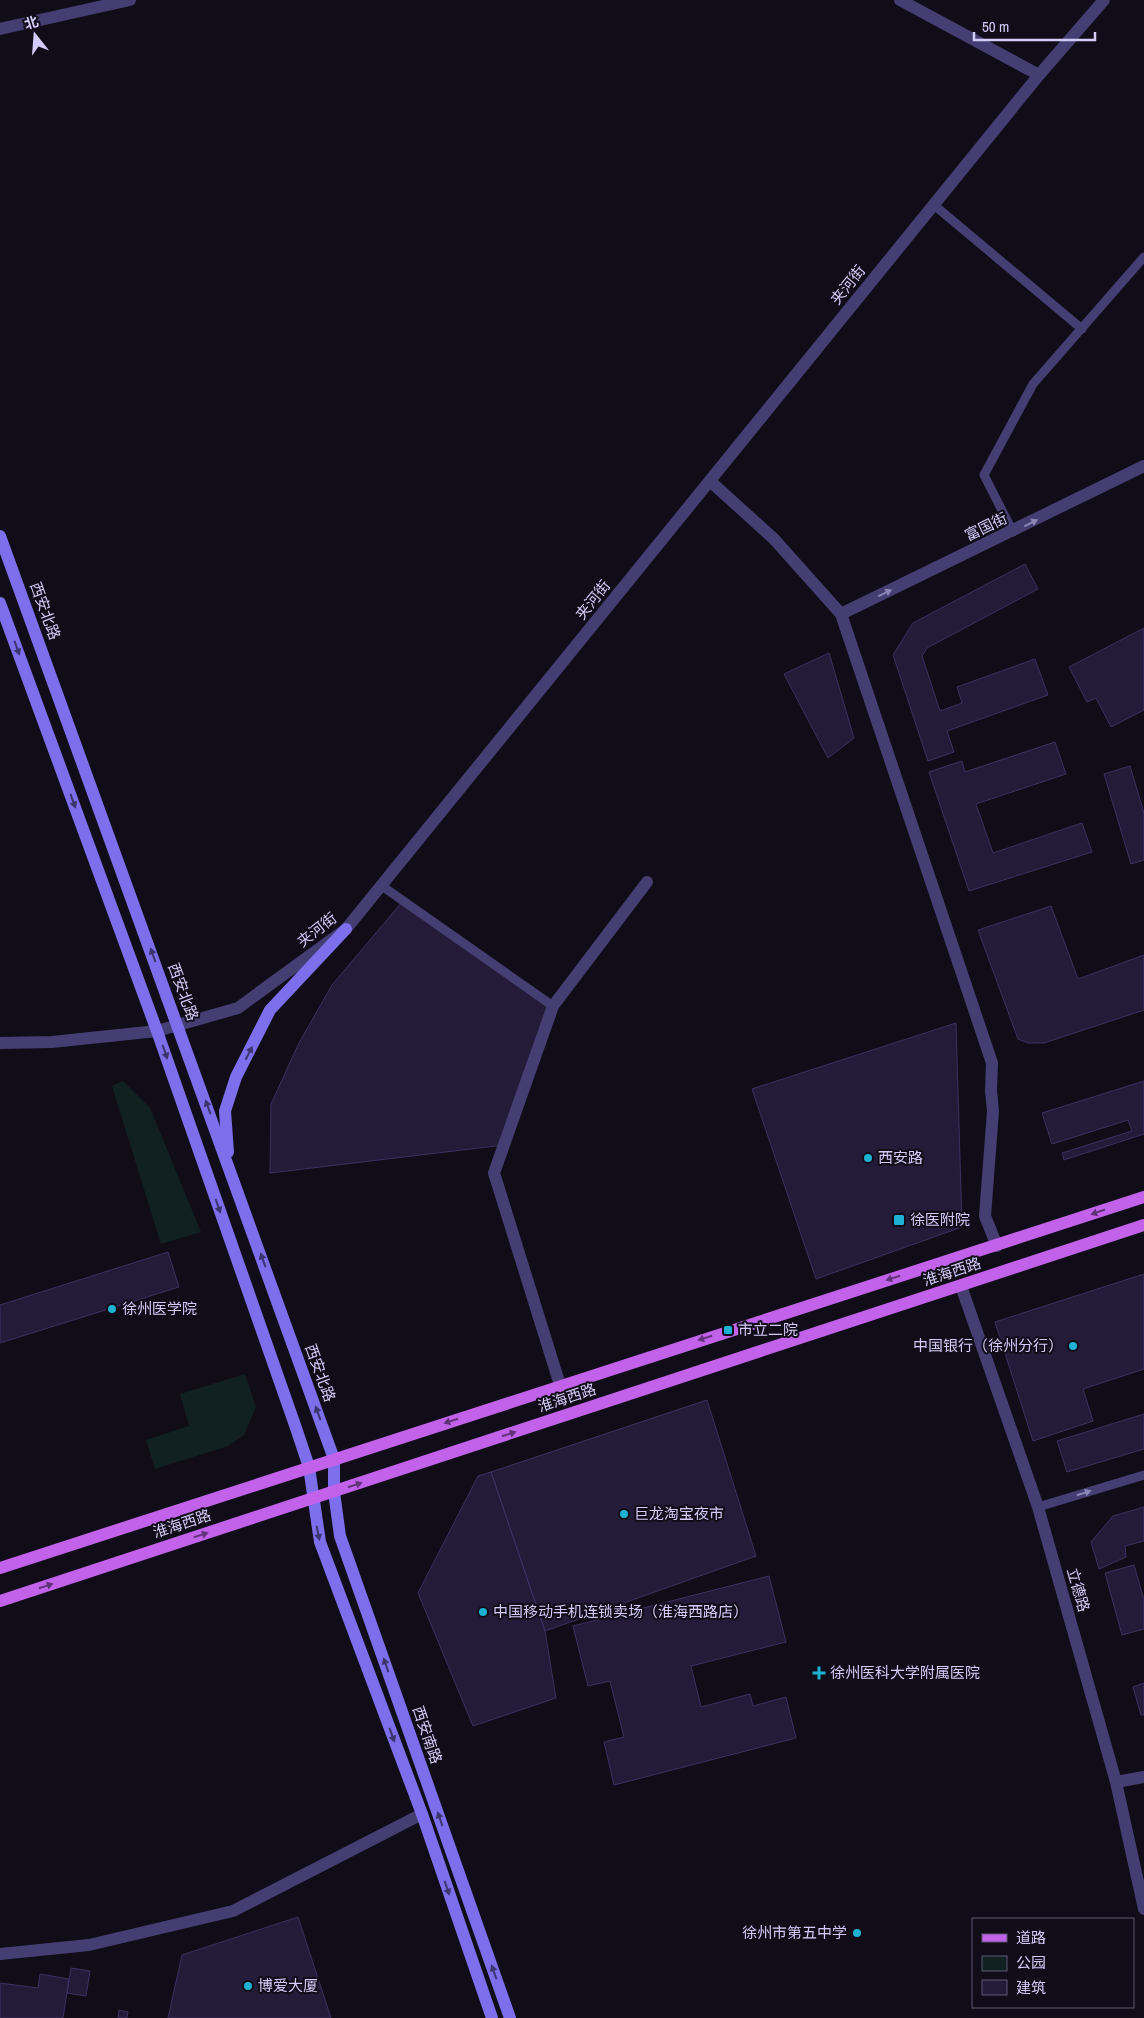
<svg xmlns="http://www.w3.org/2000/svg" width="1144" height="2018" viewBox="0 0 1144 2018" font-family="'Archivo Narrow','Noto Sans SC',sans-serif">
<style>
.green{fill:#112122}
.building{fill:#231b38;stroke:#3e3061}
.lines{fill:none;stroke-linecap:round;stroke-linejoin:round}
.service{stroke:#443e72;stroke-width:9}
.minor{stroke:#443e72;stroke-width:12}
.tertiary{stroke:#443e72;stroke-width:12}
.secondary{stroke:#7d6fec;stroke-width:12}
.primary{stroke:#c261ea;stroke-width:12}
.oneway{fill:#8c85b5}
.oneway2{fill:#3c346d}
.oneway3{fill:#603377}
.poi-dot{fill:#1db2d3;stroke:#100d19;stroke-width:2}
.labels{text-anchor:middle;stroke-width:4;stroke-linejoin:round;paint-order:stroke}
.street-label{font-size:15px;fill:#d4ccf8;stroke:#100d19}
.poi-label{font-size:15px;fill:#d4ccf8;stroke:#100d19;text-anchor:start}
</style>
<rect width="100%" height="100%" fill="#100d19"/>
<!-- green -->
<path class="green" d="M 123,1081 L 150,1108 L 201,1232 L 161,1244 L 112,1086 Z
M 245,1374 L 256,1407 L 244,1435 L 228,1446 L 155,1469 L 146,1440 L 189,1426 L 180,1394 Z"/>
<!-- building -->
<path class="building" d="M 1025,564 L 1038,589 L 927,648 L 922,656 L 940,711 L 962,703 L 957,687 L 1035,659 L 1048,695 L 947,731 L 954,752 L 928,761 L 893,655 L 913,623 Z
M 1144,628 L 1144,710 L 1111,727 L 1096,698 L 1087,702 L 1069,667 Z
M 829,653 L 854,738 L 828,758 L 784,674 Z
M 1055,742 L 1066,774 L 976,804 L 993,853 L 1082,823 L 1092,852 L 969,891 L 929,772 L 962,761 L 965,772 Z
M 1130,766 L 1144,813 L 1144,860 L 1131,864 L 1104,774 Z
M 403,901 L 553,1006 L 504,1145 L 270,1173 L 271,1104 L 299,1043 L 332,985 Z
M 1051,906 L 1078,979 L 1144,955 L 1144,1010 L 1044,1043 L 1028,1043 L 1018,1039 L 978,930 Z
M 956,1023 L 962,1227 L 816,1279 L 752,1089 Z
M 1144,1081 L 1144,1134 L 1064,1160 L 1062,1153 L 1132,1131 L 1128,1120 L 1052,1144 L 1042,1113 Z
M 168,1252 L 179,1287 L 0,1343 L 0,1305 Z
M 1144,1274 L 1144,1369 L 1083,1389 L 1093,1421 L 1033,1441 L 995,1322 Z
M 707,1400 L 756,1556 L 545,1631 L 491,1472 Z
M 1144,1414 L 1144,1449 L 1067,1472 L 1057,1441 Z
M 491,1472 L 545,1631 L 556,1698 L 473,1726 L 418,1593 L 478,1476 Z
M 1144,1507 L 1144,1541 L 1125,1546 L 1126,1557 L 1099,1569 L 1091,1542 L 1113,1516 Z
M 1134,1565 L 1144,1600 L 1144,1629 L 1122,1635 L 1105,1573 Z
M 769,1576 L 786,1642 L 691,1666 L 701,1707 L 750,1694 L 753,1706 L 786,1697 L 796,1738 L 614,1785 L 604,1742 L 624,1737 L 610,1681 L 588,1686 L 573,1626 Z
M 1144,1683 L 1144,1715 L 1141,1715 L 1133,1687 Z
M 298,1917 L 331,2018 L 168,2018 L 182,1955 Z
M 71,1968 L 90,1971 L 86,1996 L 67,1993 Z
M 40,1974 L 69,1979 L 63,2018 L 0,2018 L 0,1983 L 38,1988 Z
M 119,2010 L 128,2012 L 127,2018 L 118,2018 Z"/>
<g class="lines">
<!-- service -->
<path class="service" d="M 934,205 L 1082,329
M 1013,532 L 984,475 L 1033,384 L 1144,257
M 382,886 L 553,1006
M 1038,1507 L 1144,1475"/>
<!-- minor -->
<path class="minor" d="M 900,0 L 1039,75
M 0,29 L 130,0
M 710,481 L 774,539 L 841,614 L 992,1063 L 991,1091 L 993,1111 L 985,1216 L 997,1246
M 841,614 L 1144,466
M 961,1286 L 1038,1507 L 1116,1782 L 1144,1909
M 560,1385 L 494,1173 L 553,1006 L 647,882
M 1116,1782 L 1144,1777
M 0,1954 L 89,1945 L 233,1911 L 422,1814"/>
<!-- tertiary -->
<path class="tertiary" d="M 0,1043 L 52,1042 L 157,1031 L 238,1008 L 346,929 L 1039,75 L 1104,0"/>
<!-- secondary -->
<path class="secondary" d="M 0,536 L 334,1459 L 334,1492 L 340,1536 L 510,2018
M 0,603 L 157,1031 L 296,1428 L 309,1467 L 320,1542 L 422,1814 L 492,2018
M 228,1152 L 225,1111 L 236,1077 L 270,1010 L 346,929"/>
<!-- primary -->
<path class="primary" d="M 0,1568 L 1144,1197
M 0,1601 L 1144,1225"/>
</g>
<!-- one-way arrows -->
<defs><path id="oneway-solid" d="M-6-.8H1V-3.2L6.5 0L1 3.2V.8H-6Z" transform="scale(1.25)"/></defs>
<g class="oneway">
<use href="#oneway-solid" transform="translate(1031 523) rotate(-27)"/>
<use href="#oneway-solid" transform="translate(885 593) rotate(-26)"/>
<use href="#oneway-solid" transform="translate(1084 1493) rotate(-17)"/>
</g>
<g class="oneway2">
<use href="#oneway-solid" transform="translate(17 648) rotate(70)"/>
<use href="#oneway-solid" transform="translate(73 801) rotate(70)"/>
<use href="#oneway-solid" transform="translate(153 955) rotate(-110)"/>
<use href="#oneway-solid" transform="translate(165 1052) rotate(71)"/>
<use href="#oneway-solid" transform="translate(249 1053) rotate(-63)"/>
<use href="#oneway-solid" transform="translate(208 1107) rotate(-110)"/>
<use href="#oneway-solid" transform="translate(218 1206) rotate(71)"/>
<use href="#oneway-solid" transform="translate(263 1260) rotate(-110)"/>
<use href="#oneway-solid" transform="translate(318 1413) rotate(-110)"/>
<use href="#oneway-solid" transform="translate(318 1533) rotate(79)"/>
<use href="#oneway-solid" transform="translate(386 1665) rotate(-109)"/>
<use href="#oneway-solid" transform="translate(392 1735) rotate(70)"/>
<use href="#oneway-solid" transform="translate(440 1819) rotate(-109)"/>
<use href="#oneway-solid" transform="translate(447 1888) rotate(71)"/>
<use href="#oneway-solid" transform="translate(494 1972) rotate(-109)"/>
</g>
<g class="oneway3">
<use href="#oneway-solid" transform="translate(1098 1212) rotate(161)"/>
<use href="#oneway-solid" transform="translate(893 1278) rotate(163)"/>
<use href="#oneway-solid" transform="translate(705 1338) rotate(162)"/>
<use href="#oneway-solid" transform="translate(451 1421) rotate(162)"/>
<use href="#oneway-solid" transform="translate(509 1434) rotate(-18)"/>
<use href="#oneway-solid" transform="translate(355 1485) rotate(-18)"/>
<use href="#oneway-solid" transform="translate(201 1535) rotate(-18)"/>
<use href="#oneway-solid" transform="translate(46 1586) rotate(-18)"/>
</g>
<!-- markers -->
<g class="poi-dot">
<circle cx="868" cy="1158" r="5"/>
<rect x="893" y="1214" width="12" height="12" rx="2.5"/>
<circle cx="112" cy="1309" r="5"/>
<rect x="723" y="1325" width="10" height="10" rx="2.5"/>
<circle cx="1073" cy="1346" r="5"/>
<circle cx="624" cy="1514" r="5"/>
<circle cx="483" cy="1612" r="5"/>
<path d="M816.5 1665.5h5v5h5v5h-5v5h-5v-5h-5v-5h5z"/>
<circle cx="857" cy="1933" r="5"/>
<circle cx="248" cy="1986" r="5"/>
</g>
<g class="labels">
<!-- street labels -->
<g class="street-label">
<text transform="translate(848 285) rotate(-51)" y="5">夹河街</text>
<text transform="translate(986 527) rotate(-26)" y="5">富国街</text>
<text transform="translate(593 600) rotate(-51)" y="5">夹河街</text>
<text transform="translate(45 611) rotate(70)" y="5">西安北路</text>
<text transform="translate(317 930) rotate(-38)" y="5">夹河街</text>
<text transform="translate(183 992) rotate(70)" y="5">西安北路</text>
<text transform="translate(952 1272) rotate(-18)" y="5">淮海西路</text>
<text transform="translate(320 1373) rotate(70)" y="5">西安北路</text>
<text transform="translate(567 1398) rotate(-18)" y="5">淮海西路</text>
<text transform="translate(182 1524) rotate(-18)" y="5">淮海西路</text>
<text transform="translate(1078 1590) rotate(74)" y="5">立德路</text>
<text transform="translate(427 1735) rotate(71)" y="5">西安南路</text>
</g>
<!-- poi labels -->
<g class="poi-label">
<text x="878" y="1163">西安路</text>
<text x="910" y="1225">徐医附院</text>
<text x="122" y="1314">徐州医学院</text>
<text x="738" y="1335">市立二院</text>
<text x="1063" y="1351" text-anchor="end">中国银行（徐州分行）</text>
<text x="634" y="1519">巨龙淘宝夜市</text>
<text x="493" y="1617">中国移动手机连锁卖场（淮海西路店）</text>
<text x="830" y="1678">徐州医科大学附属医院</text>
<text x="847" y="1938" text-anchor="end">徐州市第五中学</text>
<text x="258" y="1991">博爱大厦</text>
</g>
</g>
<!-- legend -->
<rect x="972" y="1918" width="162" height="90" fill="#100d19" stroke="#5e5972"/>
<rect x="982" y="1934" width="25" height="8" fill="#c261ea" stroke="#5e5972"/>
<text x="1016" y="1943" font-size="15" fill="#d4ccf8">道路</text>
<rect x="982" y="1956" width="25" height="15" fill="#112122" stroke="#5e5972"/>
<text x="1016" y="1968" font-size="15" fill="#d4ccf8">公园</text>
<rect x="982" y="1980" width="25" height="15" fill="#231b38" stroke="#5e5972"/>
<text x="1016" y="1993" font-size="15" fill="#d4ccf8">建筑</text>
<!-- north arrow -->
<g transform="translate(35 35) rotate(343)" stroke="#100d19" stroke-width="4" paint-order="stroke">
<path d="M0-4L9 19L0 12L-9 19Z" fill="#d4ccf8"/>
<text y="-8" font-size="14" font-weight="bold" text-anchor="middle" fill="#d4ccf8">北</text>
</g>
<!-- scale -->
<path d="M974 32v8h121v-8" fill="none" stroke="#d4ccf8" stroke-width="2.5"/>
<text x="982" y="32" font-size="15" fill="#d4ccf8" stroke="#100d19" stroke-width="4" paint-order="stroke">50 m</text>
</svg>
